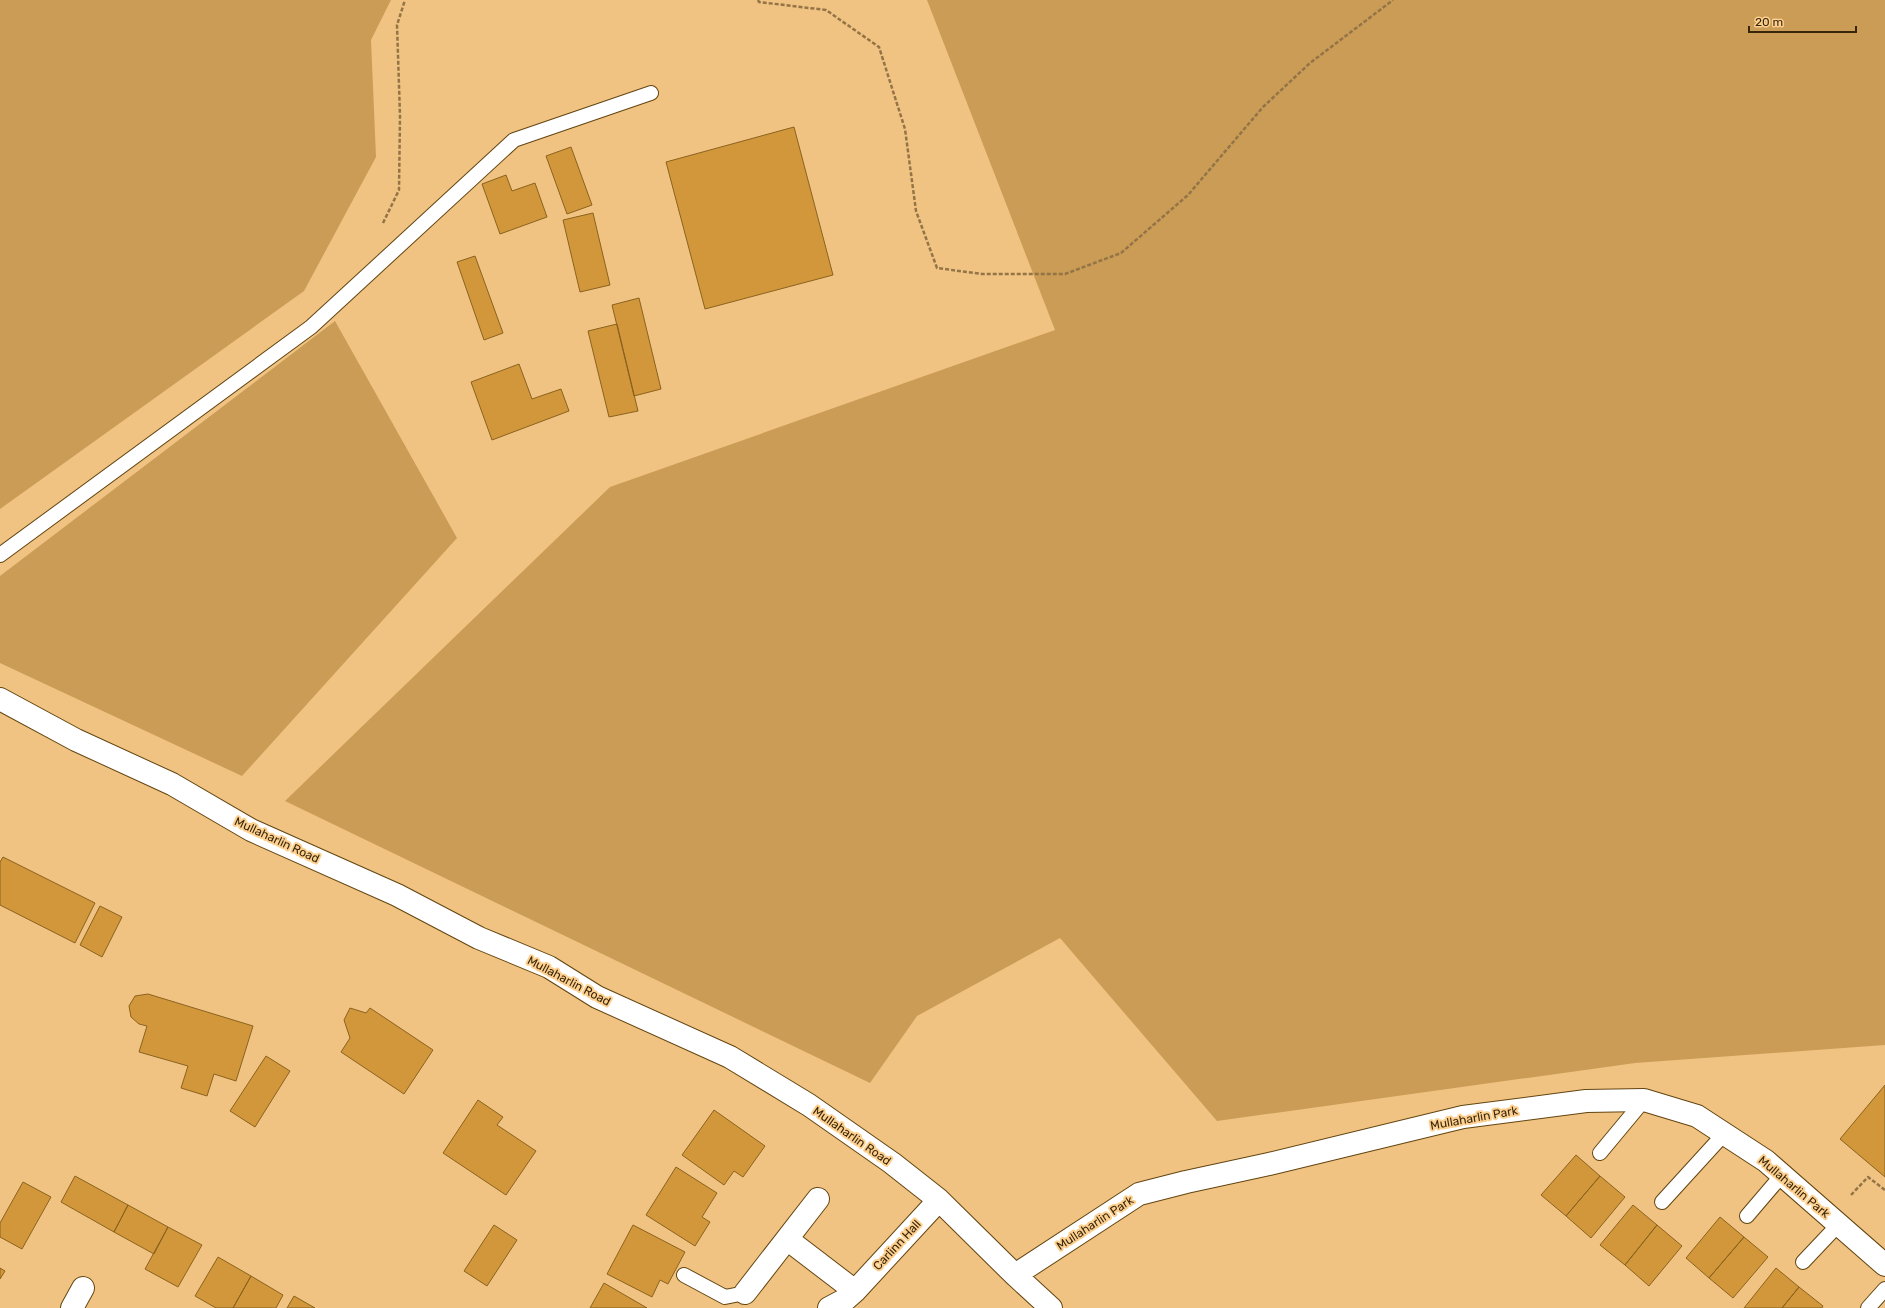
<svg xmlns="http://www.w3.org/2000/svg" width="1885" height="1308" viewBox="0 0 1885 1308" font-family="Rubik,sans-serif">
<style>
.green{fill:#ca9c56}
.building{fill:#d1973a;stroke:#8b621f}
.lines{fill:none;stroke-linecap:round;stroke-linejoin:round}
.lane-casing{stroke:#634511;stroke-width:16}
.street-casing{stroke:#634511;stroke-width:24}
.path{stroke:#947446;stroke-width:2.5;stroke-dasharray:4 2;stroke-linecap:butt}
.lane{stroke:#fff;stroke-width:14}
.street{stroke:#fff;stroke-width:22}
.labels{text-anchor:middle;stroke-width:4;stroke-linejoin:round;paint-order:stroke}
.street-label{font-size:12px;fill:#38260b;stroke:#fed08f}
</style>
<rect width="100%" height="100%" fill="#f0c382"/>
<!-- green -->
<path class="green" d="M 0,0 L 391,0 L 371,40 L 376,157 L 304,291 L 0,509 Z
M 927,0 L 1885,0 L 1885,1045 L 1635,1063 L 1217,1121 L 1060,938 L 917,1016 L 870,1083 L 285,801 L 610,487 L 1055,330 Z
M 335,321 L 457,538 L 242,776 L 0,663 L 0,576 Z"/>
<!-- building -->
<path class="building" d="M 794,127 L 833,275 L 705,309 L 666,162 Z
M 571,147 L 592,205 L 567,214 L 546,156 Z
M 506,175 L 512,191 L 535,183 L 547,217 L 500,234 L 482,184 Z
M 593,213 L 610,285 L 580,292 L 563,220 Z
M 475,256 L 503,333 L 484,340 L 457,262 Z
M 639,298 L 661,389 L 634,396 L 612,305 Z
M 617,324 L 638,411 L 609,417 L 588,331 Z
M 519,364 L 532,399 L 561,389 L 569,411 L 492,440 L 471,382 Z
M 3,857 L 95,903 L 75,943 L 0,905 L 0,862 Z
M 100,906 L 122,917 L 102,957 L 80,945 Z
M 148,994 L 253,1026 L 236,1081 L 214,1074 L 207,1096 L 181,1088 L 188,1066 L 139,1052 L 147,1026 L 139,1024 L 131,1017 L 129,1006 L 135,996 Z
M 350,1008 L 366,1013 L 370,1008 L 433,1050 L 404,1094 L 341,1052 L 350,1038 L 344,1020 Z
M 266,1056 L 290,1071 L 255,1127 L 230,1111 Z
M 1885,1085 L 1885,1177 L 1840,1139 Z
M 478,1100 L 503,1117 L 497,1125 L 536,1151 L 506,1195 L 443,1153 Z
M 714,1110 L 765,1146 L 743,1177 L 734,1171 L 724,1185 L 682,1155 Z
M 1576,1155 L 1600,1176 L 1566,1216 L 1541,1195 Z
M 676,1167 L 717,1193 L 702,1217 L 710,1222 L 695,1246 L 646,1215 Z
M 75,1176 L 128,1205 L 114,1232 L 61,1202 Z
M 1600,1176 L 1625,1197 L 1591,1238 L 1566,1216 Z
M 23,1182 L 51,1197 L 22,1249 L 0,1237 L 0,1223 Z
M 128,1205 L 168,1227 L 154,1254 L 114,1232 Z
M 1633,1205 L 1657,1225 L 1625,1265 L 1600,1245 Z
M 1720,1217 L 1744,1237 L 1709,1278 L 1686,1258 Z
M 494,1225 L 517,1240 L 487,1286 L 464,1271 Z
M 633,1225 L 685,1252 L 668,1284 L 660,1280 L 652,1297 L 607,1274 Z
M 1657,1225 L 1682,1246 L 1649,1286 L 1625,1265 Z
M 168,1227 L 202,1245 L 178,1287 L 145,1269 Z
M 1744,1237 L 1768,1257 L 1733,1298 L 1709,1278 Z
M 218,1257 L 251,1276 L 233,1308 L 216,1308 L 195,1296 Z
M 0,1268 L 5,1271 L 0,1279 Z
M 1776,1268 L 1799,1287 L 1782,1308 L 1744,1308 Z
M 251,1276 L 283,1295 L 276,1308 L 233,1308 Z
M 604,1283 L 647,1308 L 590,1308 Z
M 1799,1287 L 1823,1306 L 1822,1308 L 1782,1308 Z
M 294,1296 L 315,1308 L 287,1308 Z"/>
<g class="lines">
<defs>
<path id="lane" d="M 0,555 L 311,327 L 514,140 L 651,93
M 1600,1153 L 1644,1100
M 1662,1202 L 1724,1134
M 1747,1216 L 1782,1175
M 1803,1262 L 1838,1225
M 684,1275 L 725,1297 L 745,1293
M 1868,1308 L 1885,1289"/>
<path id="street" d="M 0,699 L 76,740 L 172,784 L 251,830 L 397,895 L 479,938 L 549,967 L 597,997 L 730,1057 L 809,1105 L 892,1163 L 939,1200 L 1015,1275 L 1051,1308
M 787,1239 L 855,1291
M 1015,1275 L 1139,1194 L 1186,1182 L 1269,1164 L 1463,1117 L 1586,1101 L 1644,1100 L 1697,1116 L 1766,1161 L 1885,1265
M 745,1293 L 818,1199
M 72,1308 L 83,1288
M 829,1308 L 846,1299 L 855,1291 L 939,1200"/>
</defs>
<!-- lane casing -->
<use href="#lane" class="lane-casing"/>
<!-- street casing -->
<use href="#street" class="street-casing"/>
<!-- path -->
<path class="path" d="M 758,0 L 759,2 L 826,10 L 879,47 L 905,129 L 916,211 L 937,268 L 982,274 L 1065,274 L 1121,253 L 1188,195 L 1263,107 L 1310,63 L 1393,0
M 383,223 L 399,190 L 400,116 L 397,25 L 405,0
M 1851,1195 L 1868,1177 L 1885,1190"/>
<!-- lane -->
<use href="#lane" class="lane"/>
<!-- street -->
<use href="#street" class="street"/>
</g>
<g class="labels">
<!-- street labels -->
<g class="street-label">
<text transform="translate(277 840) rotate(25)" y="4">Mullaharlin Road</text>
<text transform="translate(569 981) rotate(28)" y="4">Mullaharlin Road</text>
<text transform="translate(1474 1118) rotate(-10)" y="4">Mullaharlin Park</text>
<text transform="translate(852 1136) rotate(35)" y="4">Mullaharlin Road</text>
<text transform="translate(1794 1187) rotate(40)" y="4">Mullaharlin Park</text>
<text transform="translate(1095 1223) rotate(-33)" y="4">Mullaharlin Park</text>
<text transform="translate(897 1245) rotate(-47)" y="4">Carlinn Hall</text>
</g>
</g>
<!-- scale -->
<path d="M1749 26v6h107v-6" fill="none" stroke="#38260b" stroke-width="2"/>
<text x="1755" y="26" font-size="12" fill="#38260b" stroke="#fed08f" stroke-width="3" paint-order="stroke">20 m</text>
</svg>
